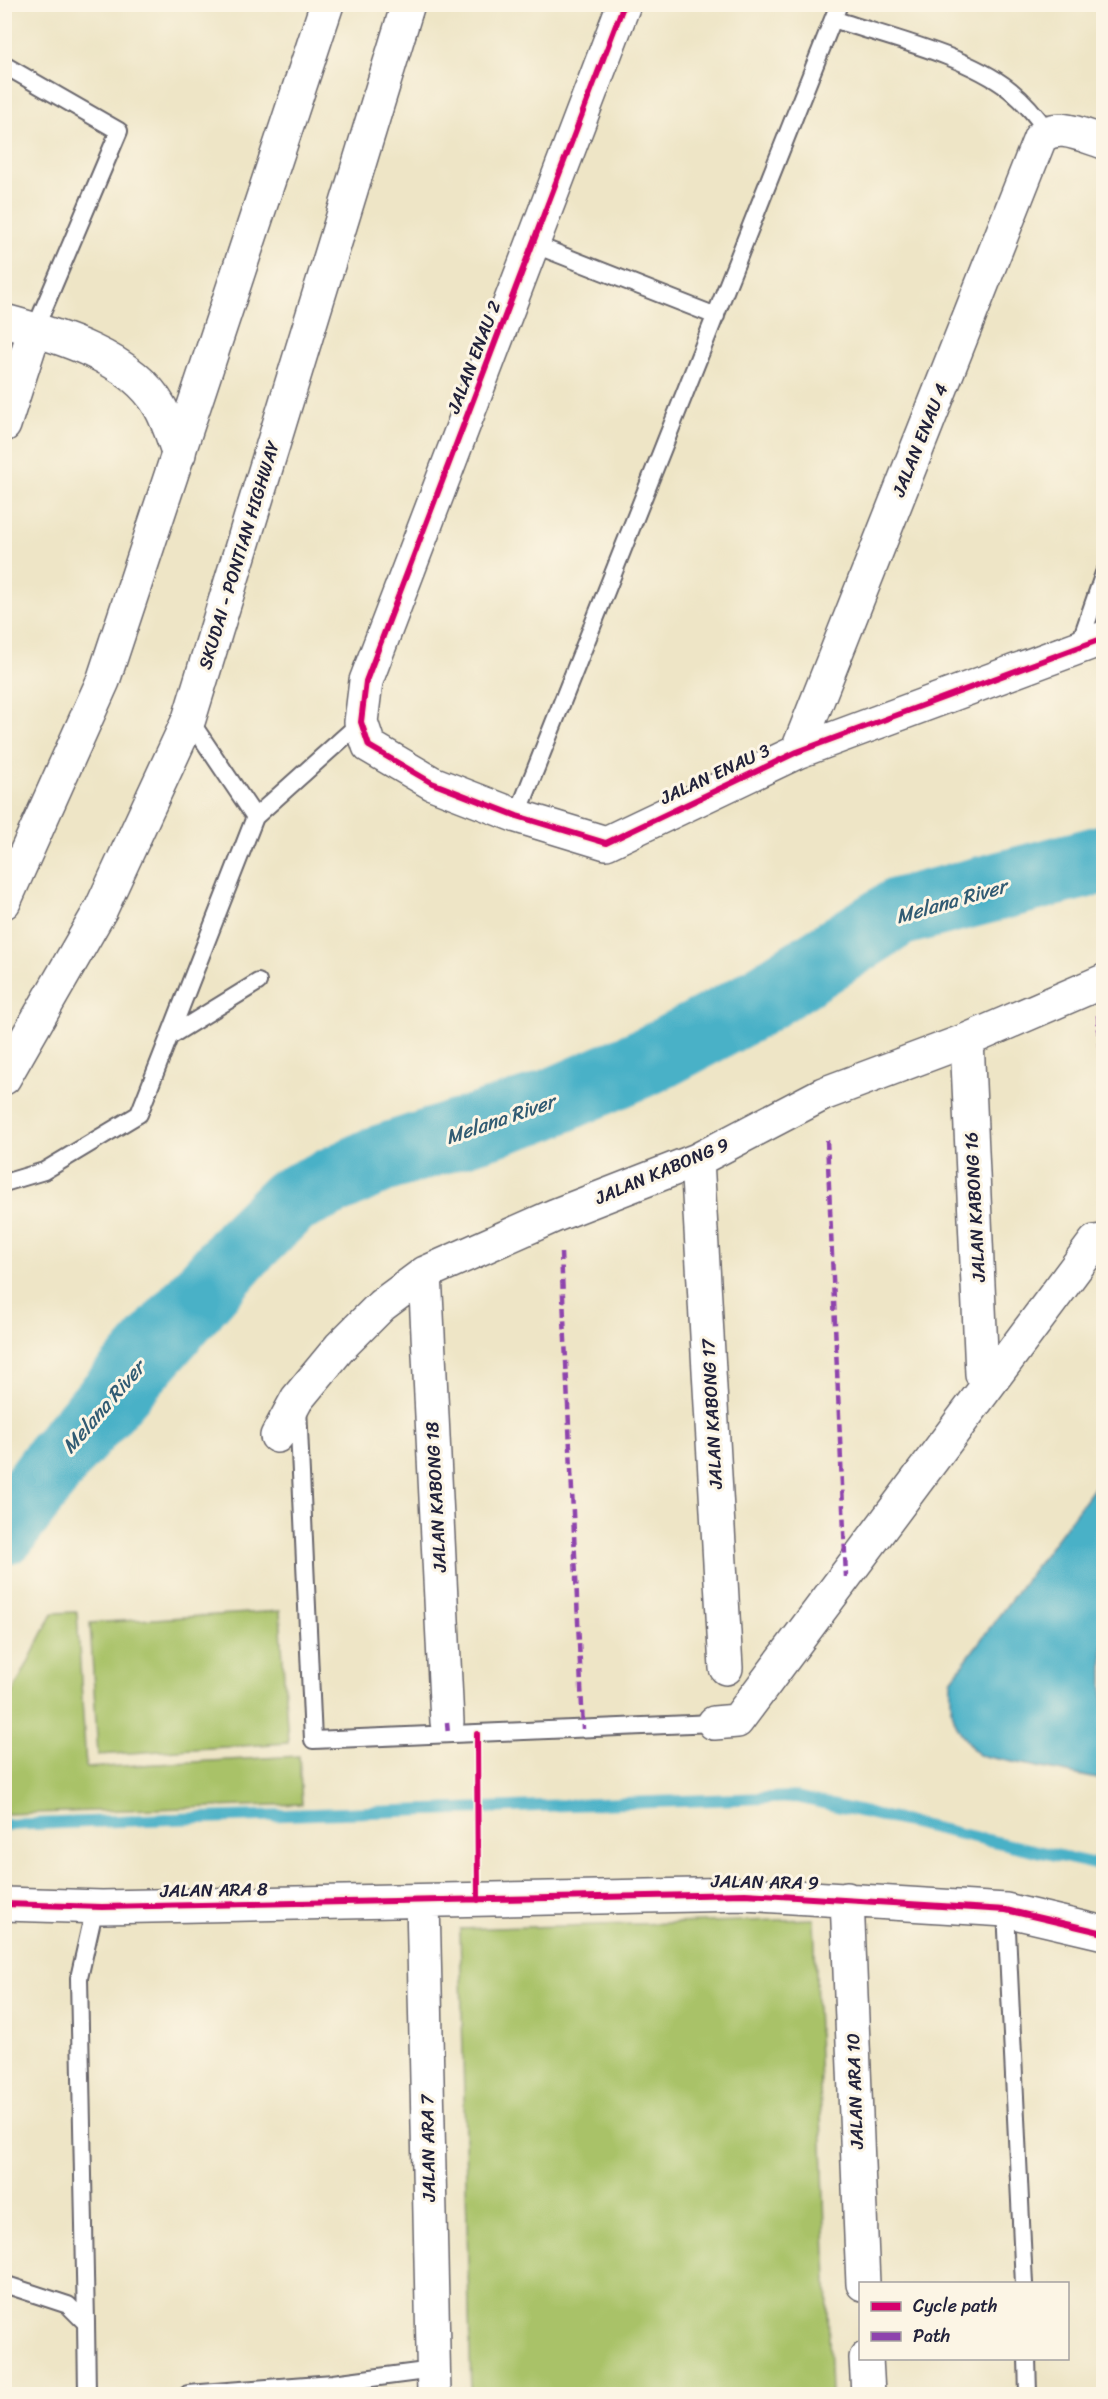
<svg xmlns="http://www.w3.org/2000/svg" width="1108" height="2399" viewBox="0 0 1108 2399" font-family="Sriracha,sans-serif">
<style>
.green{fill:#a9c268;stroke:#667252;stroke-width:1.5}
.water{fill:#48b1c7;stroke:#356a81;stroke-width:1.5}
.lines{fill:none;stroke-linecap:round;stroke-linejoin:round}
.stream{stroke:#48b1c7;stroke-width:12}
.river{stroke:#48b1c7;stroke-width:69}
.lane-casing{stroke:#69666c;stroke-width:20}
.street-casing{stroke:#69666c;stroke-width:36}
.highway-casing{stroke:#69666c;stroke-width:36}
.lane{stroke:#fff;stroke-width:16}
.street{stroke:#fff;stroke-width:33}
.highway{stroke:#fff;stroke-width:33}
.quiet{stroke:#8e44ad;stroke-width:4.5;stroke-dasharray:9 4.5;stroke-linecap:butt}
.cycleway-casing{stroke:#fcf5e5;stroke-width:10}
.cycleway{stroke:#d6006c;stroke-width:6}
.labels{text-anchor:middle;stroke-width:6;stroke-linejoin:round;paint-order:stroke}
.street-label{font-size:18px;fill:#22223b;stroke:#fcf5e5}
.water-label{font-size:20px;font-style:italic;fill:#315b73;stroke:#fcf5e5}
</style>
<rect width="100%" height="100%" fill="#fcf5e5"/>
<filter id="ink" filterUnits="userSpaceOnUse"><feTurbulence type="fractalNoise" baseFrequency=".0167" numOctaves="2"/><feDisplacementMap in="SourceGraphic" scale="12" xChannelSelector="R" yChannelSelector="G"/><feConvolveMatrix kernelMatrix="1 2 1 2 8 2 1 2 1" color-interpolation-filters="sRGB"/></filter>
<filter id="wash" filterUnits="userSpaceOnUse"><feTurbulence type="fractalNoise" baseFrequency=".008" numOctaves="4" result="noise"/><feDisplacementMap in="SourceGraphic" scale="24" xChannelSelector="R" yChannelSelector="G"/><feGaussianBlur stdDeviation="1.35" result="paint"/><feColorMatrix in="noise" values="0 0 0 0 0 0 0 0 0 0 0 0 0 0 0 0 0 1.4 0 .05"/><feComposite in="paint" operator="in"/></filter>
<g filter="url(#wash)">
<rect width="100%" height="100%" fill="#eee5c6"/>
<!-- green -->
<path class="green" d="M 280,1611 L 288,1743 L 98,1755 L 90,1623 Z
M 77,1612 L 86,1768 L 299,1756 L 302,1804 L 5,1814 L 5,1708 L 53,1613 Z
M 814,1919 L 831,2394 L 471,2394 L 460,1929 Z"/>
<!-- water -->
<path class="water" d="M 1103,1476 L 1103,1780 L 978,1755 C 954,1727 949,1717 951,1680 Z"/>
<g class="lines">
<!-- stream -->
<path class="stream" d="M 4,1825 L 796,1797 L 1104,1866"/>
<!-- river -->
<path class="river" d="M 4,1531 L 59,1457 L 243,1247 L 289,1202 L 378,1160 L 542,1107 L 656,1057 L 748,1008 L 899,912 L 1104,859"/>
</g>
</g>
<g filter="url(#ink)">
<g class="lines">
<defs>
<path id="lane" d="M 833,19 C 886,37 966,55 1010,90 C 1025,102 1036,115 1047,131
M 4,65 L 119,131 L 35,329
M 533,244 L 716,316
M 1078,648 L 1104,573
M 517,816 L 839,4
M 255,817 L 361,722
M 172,1035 L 258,982
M 4,1183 L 44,1171 L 139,1114 L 255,817 L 189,719
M 298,1407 L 313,1740 L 714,1723
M 1006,1910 L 1024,2284
M 4,2284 L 68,2305 L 86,2323 L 87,2394
M 86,2323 L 79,1978 L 95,1907
M 1027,2358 L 1028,2394
M 188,2394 L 333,2383 L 433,2370"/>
<path id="street" d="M 624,4 L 366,681 L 361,722 L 369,746 L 432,783 L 517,816 L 606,843 L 797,752 L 1104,638
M 4,321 C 56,335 132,357 160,407 C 168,421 173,438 179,454
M 4,425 L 35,329
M 797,752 L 1040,138 C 1057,121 1083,136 1104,142
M 967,1040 L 982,1374
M 697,1160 L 726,1668
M 425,1273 L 447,1722
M 277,1436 L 297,1399 L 340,1347 L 382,1305 L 425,1273 L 556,1215 L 697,1160 L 823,1094 L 967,1040 L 1104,981
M 714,1723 L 737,1721 L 1095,1242 L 1104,1241
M 847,1899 L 863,2284
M 423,1901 L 434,2394
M 4,1904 L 102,1907 L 745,1894 L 1006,1910 L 1104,1933
M 866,2358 L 868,2394"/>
<path id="highway" d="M 4,902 L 103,681 L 327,4
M 4,1078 L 101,909 L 189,719 L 408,4"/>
</defs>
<!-- lane casing -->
<use href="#lane" class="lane-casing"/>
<!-- street casing -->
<use href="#street" class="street-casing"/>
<!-- highway casing -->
<use href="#highway" class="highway-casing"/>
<!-- lane -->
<use href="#lane" class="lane"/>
<!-- street -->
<use href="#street" class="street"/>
<!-- highway -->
<use href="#highway" class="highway"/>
<!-- quiet -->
<path class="quiet" d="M 1098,1015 L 1104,1105
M 827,1140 L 846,1577
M 561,1253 L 583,1729
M 447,1722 L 448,1735"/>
<defs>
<path id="cycleway" d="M 624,4 L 366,681 L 361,722 L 369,746 L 432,783 L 517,816 L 606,843 L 797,752 L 1104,638
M 477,1734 L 478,1900
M 4,1904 L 102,1907 L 745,1894 L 1006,1910 L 1104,1933"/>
</defs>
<!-- cycleway casing -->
<use href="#cycleway" class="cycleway-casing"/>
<!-- cycleway -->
<use href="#cycleway" class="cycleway"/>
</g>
</g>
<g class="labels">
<!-- street labels -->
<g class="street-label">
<text transform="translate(474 357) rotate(-69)" y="6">JALAN ENAU 2</text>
<text transform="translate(920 440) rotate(-68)" y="6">JALAN ENAU 4</text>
<text transform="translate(239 555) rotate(-73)" y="6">SKUDAI - PONTIAN HIGHWAY</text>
<text transform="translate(715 774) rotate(-25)" y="6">JALAN ENAU 3</text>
<text transform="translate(662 1171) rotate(-23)" y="6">JALAN KABONG 9</text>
<text transform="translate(975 1207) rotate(-93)" y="6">JALAN KABONG 16</text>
<text transform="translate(712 1414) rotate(-93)" y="6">JALAN KABONG 17</text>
<text transform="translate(436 1497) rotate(-93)" y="6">JALAN KABONG 18</text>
<text transform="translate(765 1882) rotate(1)" y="6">JALAN ARA 9</text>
<text transform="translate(214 1890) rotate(-1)" y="6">JALAN ARA 8</text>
<text transform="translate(855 2091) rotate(-92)" y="6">JALAN ARA 10</text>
<text transform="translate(428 2148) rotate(-91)" y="6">JALAN ARA 7</text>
</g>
<!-- water labels -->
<g class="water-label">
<text transform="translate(951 901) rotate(-16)" y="7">Melana River</text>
<text transform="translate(500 1119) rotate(-19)" y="7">Melana River</text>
<text transform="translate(103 1407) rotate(-49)" y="7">Melana River</text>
</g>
</g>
<!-- margin -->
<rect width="1108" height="2399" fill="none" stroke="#fcf5e5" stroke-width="24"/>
<!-- legend -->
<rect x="859" y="2282" width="210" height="78" fill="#fcf5e5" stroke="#a5a1a1" stroke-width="1.5"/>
<rect x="871" y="2302" width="30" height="9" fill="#d6006c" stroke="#a5a1a1" stroke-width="1.5"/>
<text x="913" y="2312" font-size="18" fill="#22223b">Cycle path</text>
<rect x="871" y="2332" width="30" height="9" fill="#8e44ad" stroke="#a5a1a1" stroke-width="1.5"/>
<text x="913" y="2342" font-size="18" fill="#22223b">Path</text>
</svg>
